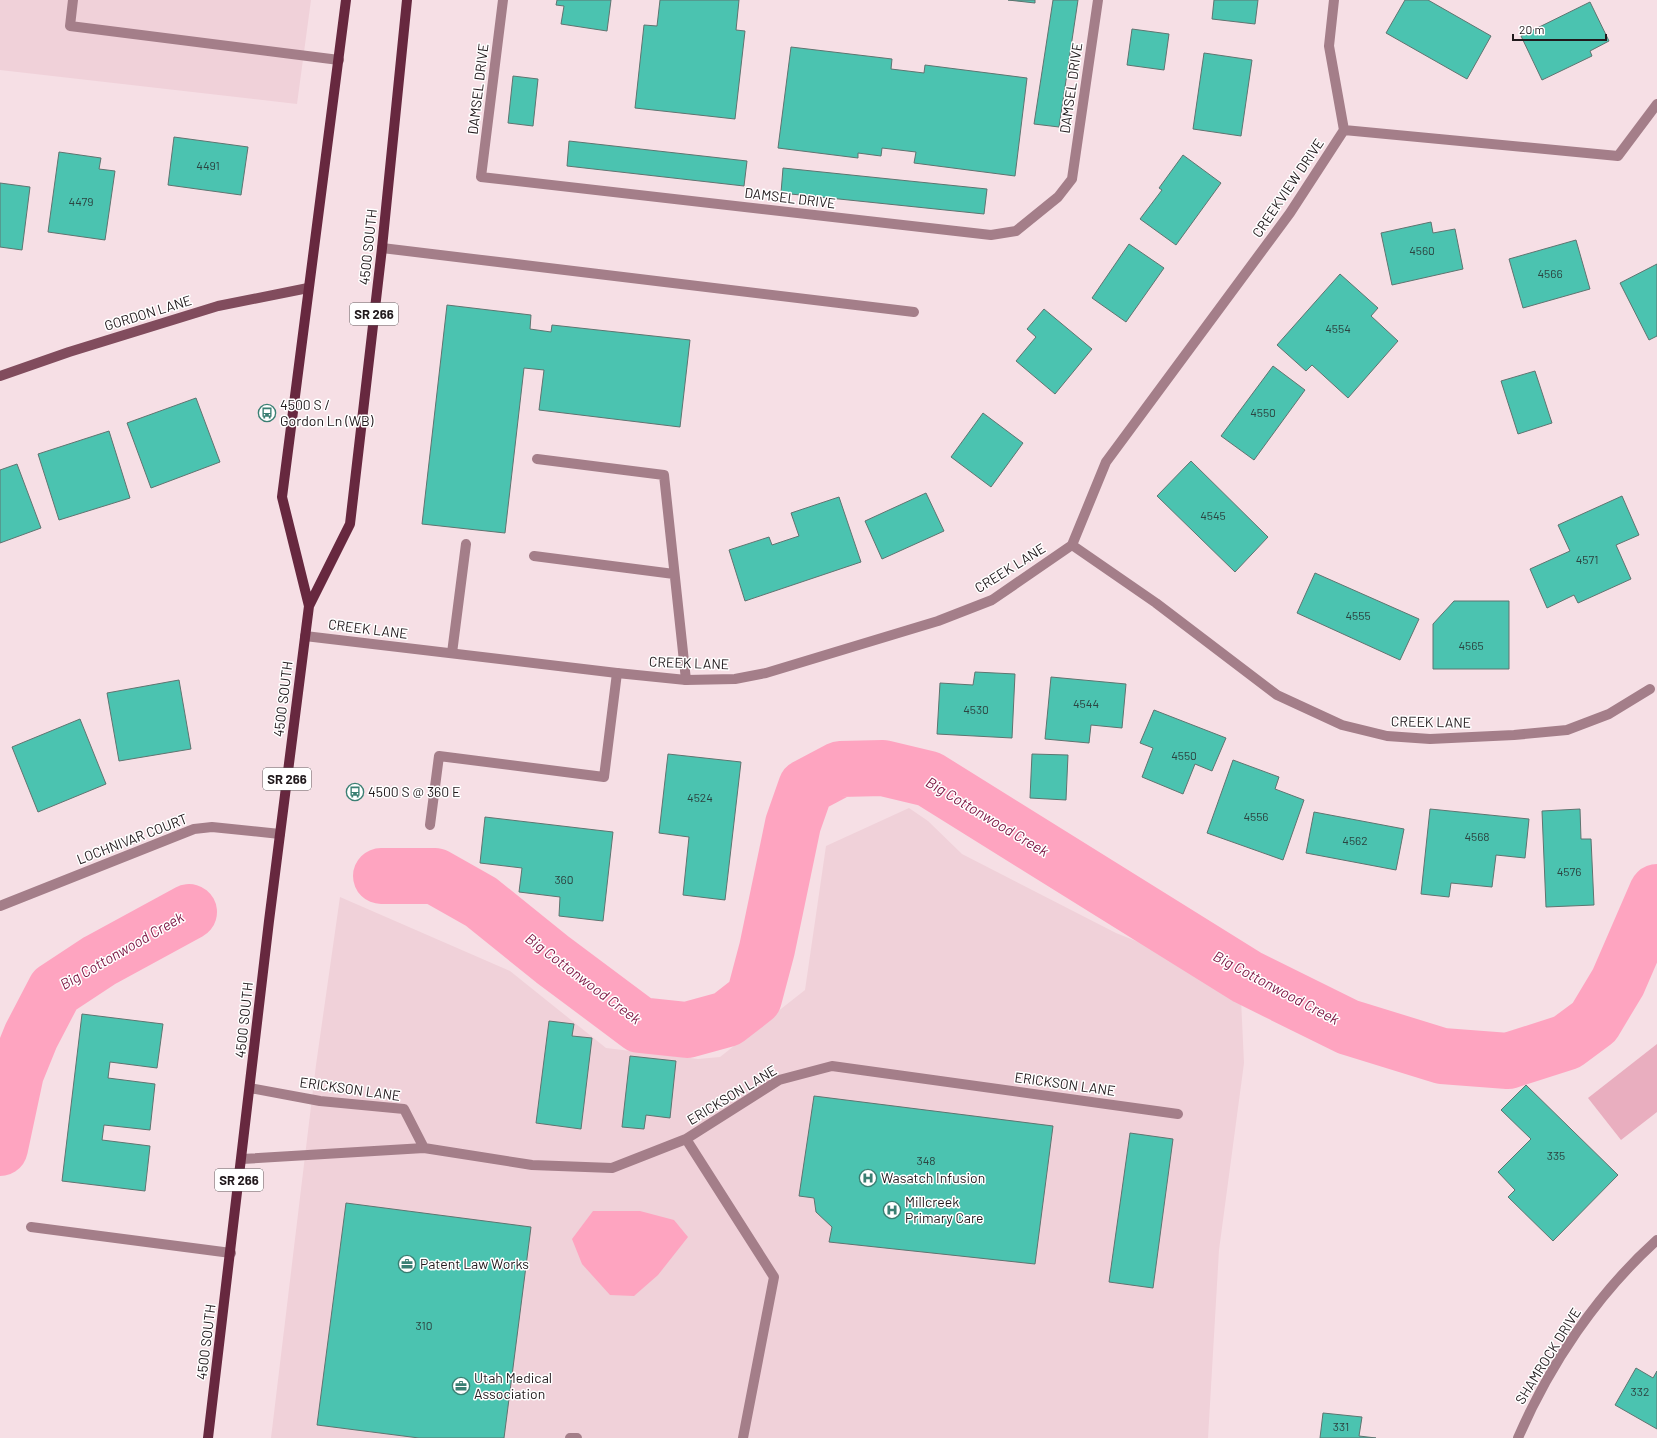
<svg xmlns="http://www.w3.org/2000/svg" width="1657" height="1438" viewBox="0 0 1657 1438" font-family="Barlow,sans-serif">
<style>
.built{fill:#f0d1d9}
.green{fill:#e9aebf}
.water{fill:#fea4c0}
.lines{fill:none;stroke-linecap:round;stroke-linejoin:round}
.river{stroke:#fea4c0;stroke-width:56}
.building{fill:#4bc3b0;stroke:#5f7470}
.lane{stroke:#a47e89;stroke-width:10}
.street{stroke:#a47e89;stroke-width:10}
.secondary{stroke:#814c5d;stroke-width:10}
.primary{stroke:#67283f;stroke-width:10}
.labels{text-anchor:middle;stroke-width:3;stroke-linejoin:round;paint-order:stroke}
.number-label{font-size:12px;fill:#2c4441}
.shield{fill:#fff;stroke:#645e60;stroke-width:1}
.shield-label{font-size:13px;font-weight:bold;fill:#21191c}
.street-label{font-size:14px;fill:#21191c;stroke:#fff}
.poi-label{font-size:14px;fill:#21191c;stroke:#fff;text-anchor:start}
.water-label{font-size:15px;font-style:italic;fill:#7e1845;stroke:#fff}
</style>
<rect width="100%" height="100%" fill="#f6dfe5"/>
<!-- built -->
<path class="built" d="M 0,0 L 311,0 L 297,104 L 0,70 Z
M 909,808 L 928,821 L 962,854 L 1116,933 L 1216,973 L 1240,978 L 1244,1063 L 1219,1250 L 1208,1438 L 271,1438 L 316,1065 L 340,897 L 510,971 L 606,1048 L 698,1059 L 720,1057 L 805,990 L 826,846 Z"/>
<!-- green -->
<path class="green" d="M 1657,1044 L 1657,1112 L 1621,1140 L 1588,1098 Z"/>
<!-- water -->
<path class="water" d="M 593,1211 L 640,1211 L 674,1220 L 688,1237 L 658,1275 L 634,1296 L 610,1295 L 582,1264 L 572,1239 Z"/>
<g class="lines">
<!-- river -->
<path class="river" d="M 381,876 L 435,876 L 481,902 L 553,960 L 640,1025 L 687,1030 L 727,1019 L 754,998 L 767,949 L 793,824 L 806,787 L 840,769 L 883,768 L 929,779 L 1247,977 L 1348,1027 L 1442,1056 L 1508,1061 L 1567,1042 L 1594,1022 L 1618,982 L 1657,892
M 0,1148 L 16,1073 L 31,1036 L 55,990 L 99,961 L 189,912"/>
</g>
<!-- building -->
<path class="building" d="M 557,0 L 611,0 L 607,31 L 561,24 L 564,6 L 556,5 Z
M 660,0 L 739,0 L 736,30 L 745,31 L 735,119 L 635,108 L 644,25 L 657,26 Z
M 1008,0 L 1035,0 L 1035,3 Z
M 1053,0 L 1078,0 L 1059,127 L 1034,124 Z
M 1214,0 L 1258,0 L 1255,24 L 1212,19 Z
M 1405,0 L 1428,0 L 1491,36 L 1467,79 L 1386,33 Z
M 1590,2 L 1609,41 L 1590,51 L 1592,56 L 1542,80 L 1521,36 Z
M 1132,29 L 1169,34 L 1164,70 L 1127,65 Z
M 791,47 L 892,59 L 891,69 L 924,73 L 925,65 L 1027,78 L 1015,176 L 914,163 L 916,152 L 882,148 L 881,156 L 858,153 L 858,158 L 778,148 Z
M 1204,53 L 1252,60 L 1241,136 L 1193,129 Z
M 513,76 L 538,79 L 533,126 L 508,123 Z
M 174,137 L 248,147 L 241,195 L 168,185 Z
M 569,141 L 747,161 L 744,186 L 567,166 Z
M 59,152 L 101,158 L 99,169 L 115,171 L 105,240 L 48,232 Z
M 1183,155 L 1221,183 L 1176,245 L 1140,219 L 1162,190 L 1159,188 Z
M 783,168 L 987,189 L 984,214 L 781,193 Z
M 0,183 L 30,187 L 22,250 L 0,247 Z
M 1431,222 L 1433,233 L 1455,229 L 1463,269 L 1392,285 L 1381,233 Z
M 1576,240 L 1590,289 L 1523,308 L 1509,259 Z
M 1129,244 L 1164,268 L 1126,322 L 1092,298 Z
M 1657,264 L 1657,336 L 1649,340 L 1620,283 Z
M 1340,274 L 1378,308 L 1371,316 L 1398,341 L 1348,398 L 1312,365 L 1306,371 L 1277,345 Z
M 447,305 L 531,315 L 530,329 L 551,332 L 552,325 L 690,340 L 680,427 L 539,410 L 544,370 L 524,368 L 505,533 L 422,524 Z
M 1044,309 L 1092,349 L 1055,394 L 1016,361 L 1036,337 L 1027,329 Z
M 1273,366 L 1305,390 L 1254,460 L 1221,436 Z
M 1535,371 L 1552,423 L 1518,434 L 1501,381 Z
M 196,398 L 220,462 L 151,488 L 127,423 Z
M 983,413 L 1023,443 L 991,487 L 951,457 Z
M 109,431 L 130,498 L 59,520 L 38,454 Z
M 1191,461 L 1268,537 L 1235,572 L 1157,496 Z
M 17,464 L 41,528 L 0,543 L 0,470 Z
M 926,493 L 944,531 L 882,559 L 865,521 Z
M 1622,496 L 1639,535 L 1616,545 L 1631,579 L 1578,603 L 1574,595 L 1547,608 L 1530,569 L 1570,551 L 1558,525 Z
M 839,497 L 861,562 L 745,601 L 729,550 L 769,537 L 772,545 L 799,536 L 791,513 Z
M 1315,573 L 1419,619 L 1400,660 L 1297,613 Z
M 1454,601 L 1509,601 L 1509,669 L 1433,669 L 1433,624 Z
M 975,672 L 1015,674 L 1012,738 L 937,734 L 940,683 L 973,685 Z
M 1051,677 L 1126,684 L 1122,728 L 1091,725 L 1089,743 L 1045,739 Z
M 179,680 L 191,749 L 119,761 L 107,693 Z
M 1154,710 L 1226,738 L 1212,771 L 1195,764 L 1183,794 L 1142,777 L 1153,748 L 1140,743 Z
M 80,719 L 106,784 L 38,812 L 12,747 Z
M 668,754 L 741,762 L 725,900 L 683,895 L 689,837 L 659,833 Z
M 1032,754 L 1068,755 L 1066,800 L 1030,798 Z
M 1233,760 L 1279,777 L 1275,789 L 1304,800 L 1283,860 L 1207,833 Z
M 1430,809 L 1529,819 L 1525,858 L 1496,855 L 1492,887 L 1451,883 L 1449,897 L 1421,894 Z
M 1580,809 L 1581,839 L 1591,839 L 1594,905 L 1546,907 L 1542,811 Z
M 1314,812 L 1404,829 L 1396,870 L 1306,853 Z
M 485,817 L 613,832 L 603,921 L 559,916 L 560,897 L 519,892 L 522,868 L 480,863 Z
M 82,1014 L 163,1024 L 157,1068 L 110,1062 L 108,1078 L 155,1084 L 150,1130 L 104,1125 L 102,1140 L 150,1146 L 145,1191 L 62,1181 Z
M 549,1021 L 574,1024 L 572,1036 L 592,1038 L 581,1129 L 536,1123 Z
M 630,1056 L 676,1061 L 670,1118 L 646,1115 L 644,1129 L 622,1127 Z
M 1526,1085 L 1618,1175 L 1553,1241 L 1508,1197 L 1515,1190 L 1498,1172 L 1531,1139 L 1501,1110 Z
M 814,1096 L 1053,1126 L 1035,1264 L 829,1242 L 832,1227 L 816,1212 L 814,1198 L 799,1196 Z
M 1130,1133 L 1173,1139 L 1153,1288 L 1109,1282 Z
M 346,1203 L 531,1227 L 504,1438 L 419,1438 L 317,1425 Z
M 1636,1368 L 1653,1378 L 1657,1371 L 1657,1429 L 1615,1405 Z
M 1323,1413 L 1362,1417 L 1359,1436 L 1376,1438 L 1320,1438 Z"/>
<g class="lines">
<!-- lane -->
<path class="lane" d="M 73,0 L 70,26 L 339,60
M 503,0 L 481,177 L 991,235 L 1016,231 L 1058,197 L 1072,179 L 1098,0
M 382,248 L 914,312
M 537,459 L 664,475 L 686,680
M 534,556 L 674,574
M 452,653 L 466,544
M 430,825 L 439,756 L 604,777 L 617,673
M 250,1088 L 320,1101 L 404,1109 L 424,1148
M 686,1139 L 774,1277 L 743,1438
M 242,1159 L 424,1148 L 532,1165 L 612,1168 L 686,1139 L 779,1080 L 832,1066 L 1178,1114
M 31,1227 L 231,1253
M 570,1438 L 577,1438"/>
<!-- street -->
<path class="street" d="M 1334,0 L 1329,46 L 1344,130
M 1072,545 L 1106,462 L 1290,213 L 1344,130 L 1618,156 L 1657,104
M 305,636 L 617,673 L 686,680 L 735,679 L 766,673 L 938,621 L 992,600 L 1072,545 L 1156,603 L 1277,695 L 1342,725 L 1387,736 L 1430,739 L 1514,735 L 1567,730 L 1609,714 L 1650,689
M 0,906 L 194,829 L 212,827 L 280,834
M 1518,1438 C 1550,1364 1597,1294 1657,1240"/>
<!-- secondary -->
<path class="secondary" d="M 0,376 L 69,352 L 218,306 L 308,288"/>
<!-- primary -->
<path class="primary" d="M 309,606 L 282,497 L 346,0
M 208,1438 L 269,921 L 309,606 L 350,524 L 382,248 L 407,0"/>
</g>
<!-- icons -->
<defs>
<symbol id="bus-ring" viewBox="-11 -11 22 22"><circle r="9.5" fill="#fff" stroke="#3a7f73" stroke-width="1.5"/><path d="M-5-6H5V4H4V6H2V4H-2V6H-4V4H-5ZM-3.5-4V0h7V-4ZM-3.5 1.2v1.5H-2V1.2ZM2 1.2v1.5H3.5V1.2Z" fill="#3a7f73"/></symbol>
<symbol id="hospital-ring" viewBox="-11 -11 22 22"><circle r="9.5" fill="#fff" stroke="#3a7f73" stroke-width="1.5"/><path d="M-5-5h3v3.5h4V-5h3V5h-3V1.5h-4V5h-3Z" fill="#3a7f73"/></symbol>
<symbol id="office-ring" viewBox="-11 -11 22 22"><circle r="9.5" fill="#fff" stroke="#3a7f73" stroke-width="1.5"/><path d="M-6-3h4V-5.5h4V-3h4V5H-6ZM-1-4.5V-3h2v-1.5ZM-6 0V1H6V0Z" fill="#3a7f73"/></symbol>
</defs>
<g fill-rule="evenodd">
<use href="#bus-ring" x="257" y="403" width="20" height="20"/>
<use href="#bus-ring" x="345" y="782" width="20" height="20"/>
<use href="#hospital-ring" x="858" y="1168" width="20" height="20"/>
<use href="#hospital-ring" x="882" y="1200" width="20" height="20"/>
<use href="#office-ring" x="397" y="1254" width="20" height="20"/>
<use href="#office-ring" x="451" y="1376" width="20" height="20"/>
</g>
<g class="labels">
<!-- number labels -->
<g class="number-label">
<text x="208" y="170">4491</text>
<text x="81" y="206">4479</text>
<text x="1422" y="255">4560</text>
<text x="1550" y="278">4566</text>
<text x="1338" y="333">4554</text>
<text x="1263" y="417">4550</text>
<text x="1213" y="520">4545</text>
<text x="1587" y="564">4571</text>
<text x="1358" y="620">4555</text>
<text x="1471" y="650">4565</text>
<text x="1086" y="708">4544</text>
<text x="976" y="714">4530</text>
<text x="1184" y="760">4550</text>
<text x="700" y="802">4524</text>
<text x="1256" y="821">4556</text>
<text x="1477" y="841">4568</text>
<text x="1355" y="845">4562</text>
<text x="1569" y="876">4576</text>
<text x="564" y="884">360</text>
<text x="1556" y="1160">335</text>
<text x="926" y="1165">348</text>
<text x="424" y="1330">310</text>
<text x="1640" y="1396">332</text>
<text x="1341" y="1431">331</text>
</g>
<!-- shield labels -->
<g class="shield">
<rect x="350" y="303" width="48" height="22" rx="3"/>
<rect x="263" y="768" width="48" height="22" rx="3"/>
<rect x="215" y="1169" width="48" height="22" rx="3"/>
</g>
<g class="shield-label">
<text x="374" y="319">SR 266</text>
<text x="287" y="784">SR 266</text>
<text x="239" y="1185">SR 266</text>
</g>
<!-- street labels -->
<g class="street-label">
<text transform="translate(1071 88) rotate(-82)" y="5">DAMSEL DRIVE</text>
<text transform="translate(478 89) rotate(-83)" y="5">DAMSEL DRIVE</text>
<text transform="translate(1288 188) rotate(-56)" y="5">CREEKVIEW DRIVE</text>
<text transform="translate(790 198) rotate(7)" y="5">DAMSEL DRIVE</text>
<text transform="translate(368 247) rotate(-84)" y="5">4500 SOUTH</text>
<text transform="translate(148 313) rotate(-17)" y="5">GORDON LANE</text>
<text transform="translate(1010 568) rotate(-32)" y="5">CREEK LANE</text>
<text transform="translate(368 629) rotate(7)" y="5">CREEK LANE</text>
<text transform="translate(689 663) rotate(2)" y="5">CREEK LANE</text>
<text transform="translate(283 699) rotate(-83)" y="5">4500 SOUTH</text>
<text transform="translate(1431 722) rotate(1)" y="5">CREEK LANE</text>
<text transform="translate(132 839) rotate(-21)" y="5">LOCHNIVAR COURT</text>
<text transform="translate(244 1020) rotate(-84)" y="5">4500 SOUTH</text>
<text transform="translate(1065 1084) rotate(8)" y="5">ERICKSON LANE</text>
<text transform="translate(350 1089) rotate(8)" y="5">ERICKSON LANE</text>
<text transform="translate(732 1095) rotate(-31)" y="5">ERICKSON LANE</text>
<text transform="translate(206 1342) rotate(-83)" y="5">4500 SOUTH</text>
<text transform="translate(1548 1356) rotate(-58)" y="5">SHAMROCK DRIVE</text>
</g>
<!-- poi labels -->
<g class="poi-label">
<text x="280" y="410">4500 S /<tspan x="280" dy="16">Gordon Ln (WB)</tspan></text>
<text x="368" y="797">4500 S @ 360 E</text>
<text x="881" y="1183">Wasatch Infusion</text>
<text x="905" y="1207">Millcreek<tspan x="905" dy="16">Primary Care</tspan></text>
<text x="420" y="1269">Patent Law Works</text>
<text x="474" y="1383">Utah Medical<tspan x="474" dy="16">Association</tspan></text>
</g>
<!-- water labels -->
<g class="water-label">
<text transform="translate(987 817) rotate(31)" y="5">Big Cottonwood Creek</text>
<text transform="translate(122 951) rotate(-30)" y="5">Big Cottonwood Creek</text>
<text transform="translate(583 979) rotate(37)" y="5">Big Cottonwood Creek</text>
<text transform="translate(1276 988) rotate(28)" y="5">Big Cottonwood Creek</text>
</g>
</g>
<!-- scale -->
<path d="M1513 34v6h93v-6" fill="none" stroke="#21191c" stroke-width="2"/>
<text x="1519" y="34" font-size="12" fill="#21191c" stroke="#ffffff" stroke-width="3" paint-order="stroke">20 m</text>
</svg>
